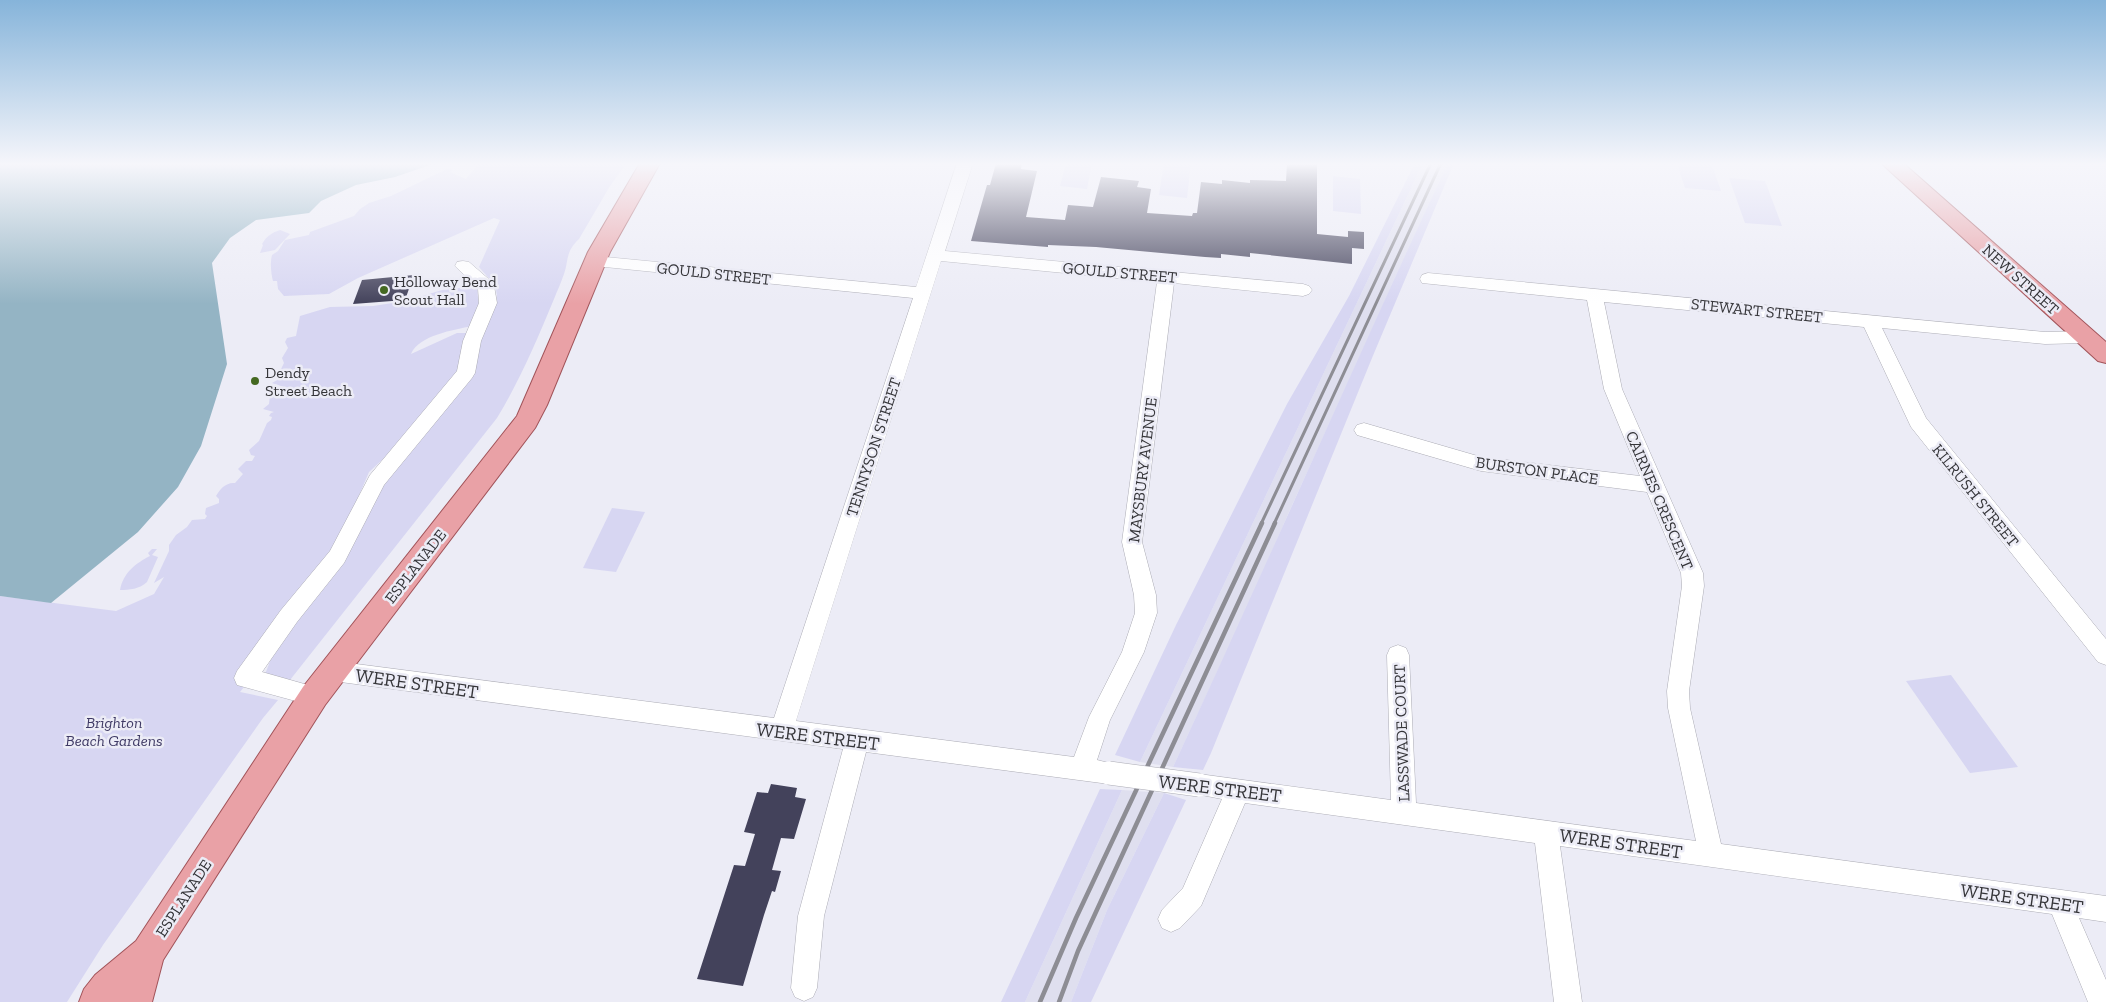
<svg xmlns="http://www.w3.org/2000/svg" width="2106" height="1002" viewBox="0 0 2106 1002" font-family="'Zilla Slab',serif">
<style>
.built{fill:#dfdfef}
.green{fill:#d7d6f2}
.water{fill:#94b4c4}
.building{fill:#43425b}
.lines{fill:none;stroke-linecap:round;stroke-linejoin:round}
.minor-casing{stroke:#acacb5;stroke-width:1}
.major-casing{stroke:#a15359;stroke-width:2}
.minor{fill:#fff;fill-rule:evenodd}
.major{fill:#e9a1a6;fill-rule:evenodd}
.rail-far1{stroke:#8d8d94;stroke-width:3}
.rail{stroke:#8d8d94;stroke-width:4.5}
.minor-bridge-casing{stroke:#acacb5;stroke-width:24;stroke-linecap:butt}
.minor-bridge{stroke:#fff;stroke-width:23}
.poi-dot{fill:#446821;stroke:#ececf6;stroke-width:2}
.labels{text-anchor:middle;stroke-width:5;stroke-linejoin:round;paint-order:stroke}
.street-label{font-size:16px;fill:#353539;stroke:#ececf6}
.poi-label{font-size:16px;fill:#353539;stroke:#ececf6;text-anchor:start}
.park-label{font-size:16px;font-style:italic;fill:#3f3a65;stroke:#ececf6}
.near-street-label{font-size:19px;fill:#353539;stroke:#ececf6}
</style>
<rect width="100%" height="100%" fill="#ececf6"/>
<!-- built -->
<path class="built" d="M 1423,163 L 1448,163 L 1289,512 L 1253,595 L 1173,767 L 1140,762 Z
M 1122,790 L 1164,793 L 1107,910 L 1071,1002 L 1025,1002 Z"/>
<!-- green -->
<path class="green" d="M 480,163 L 627,163 L 610,186 L 579,239 C 565,252 569,260 564,274 C 561,283 557,291 554,299 C 537,340 520,380 497,418 L 290,680 L 264,677 L 277,643 L 388,471 L 479,341 C 485,326 504,302 494,285 C 490,279 484,273 479,267 L 500,220 L 494,218 L 358,278 L 329,294 L 284,296 L 278,289 L 277,281 L 273,281 C 271,274 270,262 272,255 L 278,251 L 285,240 L 309,235 L 310,232 L 354,216 L 360,209 L 369,203 L 391,196 L 447,169 L 451,169 L 452,171 L 450,172 L 466,179 Z
M 1066,163 L 1092,163 L 1087,189 L 1060,186 Z
M 1164,163 L 1191,163 L 1187,198 L 1159,195 Z
M 1415,163 L 1423,163 L 1140,762 L 1115,755 L 1176,625 L 1287,404 L 1349,296 Z
M 1448,163 L 1454,163 L 1372,358 L 1211,753 L 1203,770 L 1173,767 C 1266,567 1354,364 1448,163 Z
M 1677,163 L 1711,163 L 1721,191 L 1685,188 Z
M 1333,176 L 1360,179 L 1361,214 L 1333,211 Z
M 1729,178 L 1765,181 L 1782,226 L 1745,223 Z
M 280,230 L 290,234 L 275,250 L 260,253 L 263,245 L 262,244 C 267,236 271,233 280,230 Z
M 477,286 L 479,308 L 472,326 C 454,330 419,335 411,354 L 457,333 L 467,333 L 461,366 L 394,449 L 369,472 L 340,540 L 244,681 L 242,687 L 244,687 L 240,692 L 278,700 L 263,718 L 103,945 L 67,1002 L 0,1002 L 0,596 L 116,611 L 154,594 L 164,577 L 154,583 L 169,551 L 169,545 L 176,535 L 187,527 L 192,520 L 205,519 L 207,516 L 205,514 L 206,508 L 219,503 L 219,499 L 216,496 C 220,489 226,482 235,483 L 243,474 L 238,469 L 246,461 L 252,461 L 255,456 L 251,455 L 249,450 L 259,441 L 267,423 L 271,420 L 272,417 L 269,416 L 271,413 L 274,412 L 263,409 L 269,404 L 270,395 L 279,391 L 286,391 L 287,388 L 272,383 L 281,378 L 279,373 L 284,363 L 282,358 L 288,348 L 285,342 L 287,338 L 296,336 L 300,316 L 330,307 L 373,306 L 406,301 L 442,290 Z
M 612,508 L 645,512 L 616,572 L 583,568 Z
M 152,549 L 157,549 L 152,555 L 158,557 L 147,582 C 140,589 129,590 120,590 C 123,573 136,563 150,556 L 148,553 Z
M 1951,675 L 2018,767 L 1970,773 L 1906,681 Z
M 1100,789 L 1122,790 L 1025,1002 L 1001,1002 Z
M 1164,793 L 1186,800 L 1091,1002 L 1071,1002 L 1107,910 Z"/>
<!-- water -->
<path class="water" d="M 0,163 L 436,163 L 395,177 L 356,185 L 321,201 L 309,213 L 256,220 L 230,238 L 212,263 L 227,364 L 201,446 L 178,487 L 138,532 L 51,603 L 0,596 Z"/>
<!-- building -->
<path class="building" d="M 996,163 L 1022,163 L 1021,169 L 1037,171 L 1026,217 L 1065,220 L 1068,205 L 1093,207 L 1101,177 L 1139,181 L 1137,187 L 1151,189 L 1147,213 L 1192,216 L 1193,213 L 1197,213 L 1201,182 L 1222,184 L 1222,180 L 1250,183 L 1250,180 L 1286,181 L 1287,163 L 1317,163 L 1317,234 L 1348,237 L 1348,231 L 1364,232 L 1364,249 L 1352,248 L 1352,264 L 1250,253 L 1250,257 L 1221,254 L 1221,258 L 1205,257 L 1096,247 L 1048,245 L 1048,247 L 971,241 L 987,185 L 990,185 Z
M 414,275 L 405,300 L 353,304 L 362,280 Z
M 771,784 L 797,788 L 795,797 L 806,799 L 794,839 L 781,838 L 772,870 L 781,871 L 775,892 L 772,891 L 764,915 L 743,986 L 697,979 L 734,865 L 745,866 L 755,834 L 744,832 L 757,792 L 768,793 Z"/>
<g class="lines">
<defs>
<path id="minor" d="M 957,163 L 973,163 L 945,251 L 1303,284 L 1309,286 L 1312,290 L 1309,294 L 1303,296 L 1174,283 L 1142,542 L 1156,595 L 1157,613 L 1144,652 L 1110,720 L 1097,760 L 1117,765 L 1121,773 L 1117,781 L 1109,784 L 866,752 L 824,916 L 817,988 L 813,997 L 804,1001 L 795,997 L 791,988 L 798,916 L 843,749 L 333,681 L 325,678 L 322,671 L 325,664 L 333,661 L 774,718 L 913,298 L 595,266 L 589,265 L 587,261 L 589,257 L 595,256 L 916,287 ZM 941,261 L 1157,282 L 1122,542 L 1134,595 L 1135,613 L 1122,652 L 1089,717 L 1074,757 L 796,721 Z
M 463,261 L 469,262 L 492,282 L 494,286 L 497,303 L 481,341 L 475,373 L 472,378 L 384,485 L 344,563 L 297,622 L 262,672 L 322,689 L 325,696 L 322,703 L 314,706 L 237,685 L 234,678 L 237,671 L 281,610 L 330,551 L 370,475 L 457,371 L 463,341 L 479,303 L 478,288 L 455,266 L 457,262 Z
M 1428,273 L 2045,332 L 2086,331 L 2092,333 L 2095,337 L 2092,341 L 2086,343 L 2045,344 L 1882,328 L 1926,418 L 2106,639 L 2106,665 L 2098,662 L 1911,427 L 1864,327 L 1604,302 L 1622,389 L 1703,573 L 1704,586 L 1689,691 L 1690,708 L 1721,844 L 2106,896 L 2106,922 L 2079,918 L 2106,980 L 2106,1002 L 2088,1002 L 2052,914 L 1560,846 L 1582,1002 L 1554,1002 L 1535,843 L 1245,803 L 1201,906 L 1180,928 L 1171,932 L 1162,928 L 1158,919 L 1162,910 L 1183,888 L 1222,799 L 1191,793 L 1187,785 L 1191,777 L 1199,774 L 1391,800 L 1387,655 L 1390,648 L 1398,645 L 1406,648 L 1409,655 L 1416,803 L 1696,841 L 1668,708 L 1667,691 L 1682,586 L 1681,573 L 1647,492 L 1481,471 L 1357,435 L 1354,430 L 1357,425 L 1364,423 L 1481,457 L 1640,476 L 1604,389 L 1587,300 L 1422,283 L 1420,279 L 1422,275 Z"/>
<path id="major" d="M 640,163 L 660,163 L 610,252 L 547,405 L 535,428 L 325,705 L 163,960 L 152,1002 L 79,1002 L 84,989 L 95,975 L 136,941 L 303,687 L 517,416 L 588,252 Z
M 1881,163 L 1903,163 L 2106,342 L 2106,363 L 2098,361 Z"/>
</defs>
<!-- minor casing -->
<use href="#minor" class="minor-casing"/>
<!-- major casing -->
<use href="#major" class="major-casing"/>
<!-- minor -->
<use href="#minor" class="minor"/>
<!-- major -->
<use href="#major" class="major"/>
<!-- rail-far1 -->
<path class="rail-far1" d="M 1261,524 L 1431,163
M 1274,524 L 1441,163"/>
<!-- rail -->
<path class="rail" d="M 1040,1002 L 1076,918 L 1262,523
M 1059,1002 L 1078,951 L 1275,523"/>
<defs>
<path id="minor-bridge" d="M 1109,773 L 1199,785"/>
</defs>
<!-- minor-bridge casing -->
<use href="#minor-bridge" class="minor-bridge-casing"/>
<!-- minor-bridge -->
<use href="#minor-bridge" class="minor-bridge"/>
</g>
<!-- sky -->
<linearGradient id="sky" x2="0" y2="1"><stop stop-color="#86b4da"/><stop offset="0.54" stop-color="#f6f6fb"/><stop offset="1" stop-color="#f6f6fb" stop-opacity="0"/></linearGradient>
<rect width="2106" height="304" fill="url(#sky)"/>
<!-- markers -->
<g class="poi-dot">
<circle cx="384" cy="290" r="5"/>
<circle cx="255" cy="381" r="5"/>
</g>
<g class="labels">
<!-- street labels -->
<g class="street-label">
<text transform="translate(1120 272) rotate(5)" y="6">GOULD STREET</text>
<text transform="translate(714 273) rotate(6)" y="6">GOULD STREET</text>
<text transform="translate(2021 279) rotate(42)" y="6">NEW STREET</text>
<text transform="translate(1757 310) rotate(6)" y="6">STEWART STREET</text>
<text transform="translate(873 447) rotate(-72)" y="6">TENNYSON STREET</text>
<text transform="translate(1142 470) rotate(-83)" y="6">MAYSBURY AVENUE</text>
<text transform="translate(1537 470) rotate(8)" y="6">BURSTON PLACE</text>
<text transform="translate(1976 495) rotate(51)" y="6">KILRUSH STREET</text>
<text transform="translate(1660 500) rotate(67)" y="6">CAIRNES CRESCENT</text>
<text transform="translate(415 566) rotate(-52)" y="6">ESPLANADE</text>
<text transform="translate(1401 733) rotate(-92)" y="6">LASSWADE COURT</text>
<text transform="translate(183 898) rotate(-57)" y="6">ESPLANADE</text>
</g>
<!-- poi labels -->
<g class="poi-label">
<text x="394" y="287">Holloway Bend<tspan x="394" dy="18">Scout Hall</tspan></text>
<text x="265" y="378">Dendy<tspan x="265" dy="18">Street Beach</tspan></text>
</g>
<!-- park labels -->
<g class="park-label">
<text x="114" y="728">Brighton<tspan x="114" dy="18">Beach Gardens</tspan></text>
</g>
<!-- near-street labels -->
<g class="near-street-label">
<text transform="translate(417 683) rotate(8)" y="7">WERE STREET</text>
<text transform="translate(818 736) rotate(7)" y="7">WERE STREET</text>
<text transform="translate(1220 788) rotate(7)" y="7">WERE STREET</text>
<text transform="translate(1621 843) rotate(8)" y="7">WERE STREET</text>
<text transform="translate(2022 898) rotate(8)" y="7">WERE STREET</text>
</g>
</g>
</svg>
